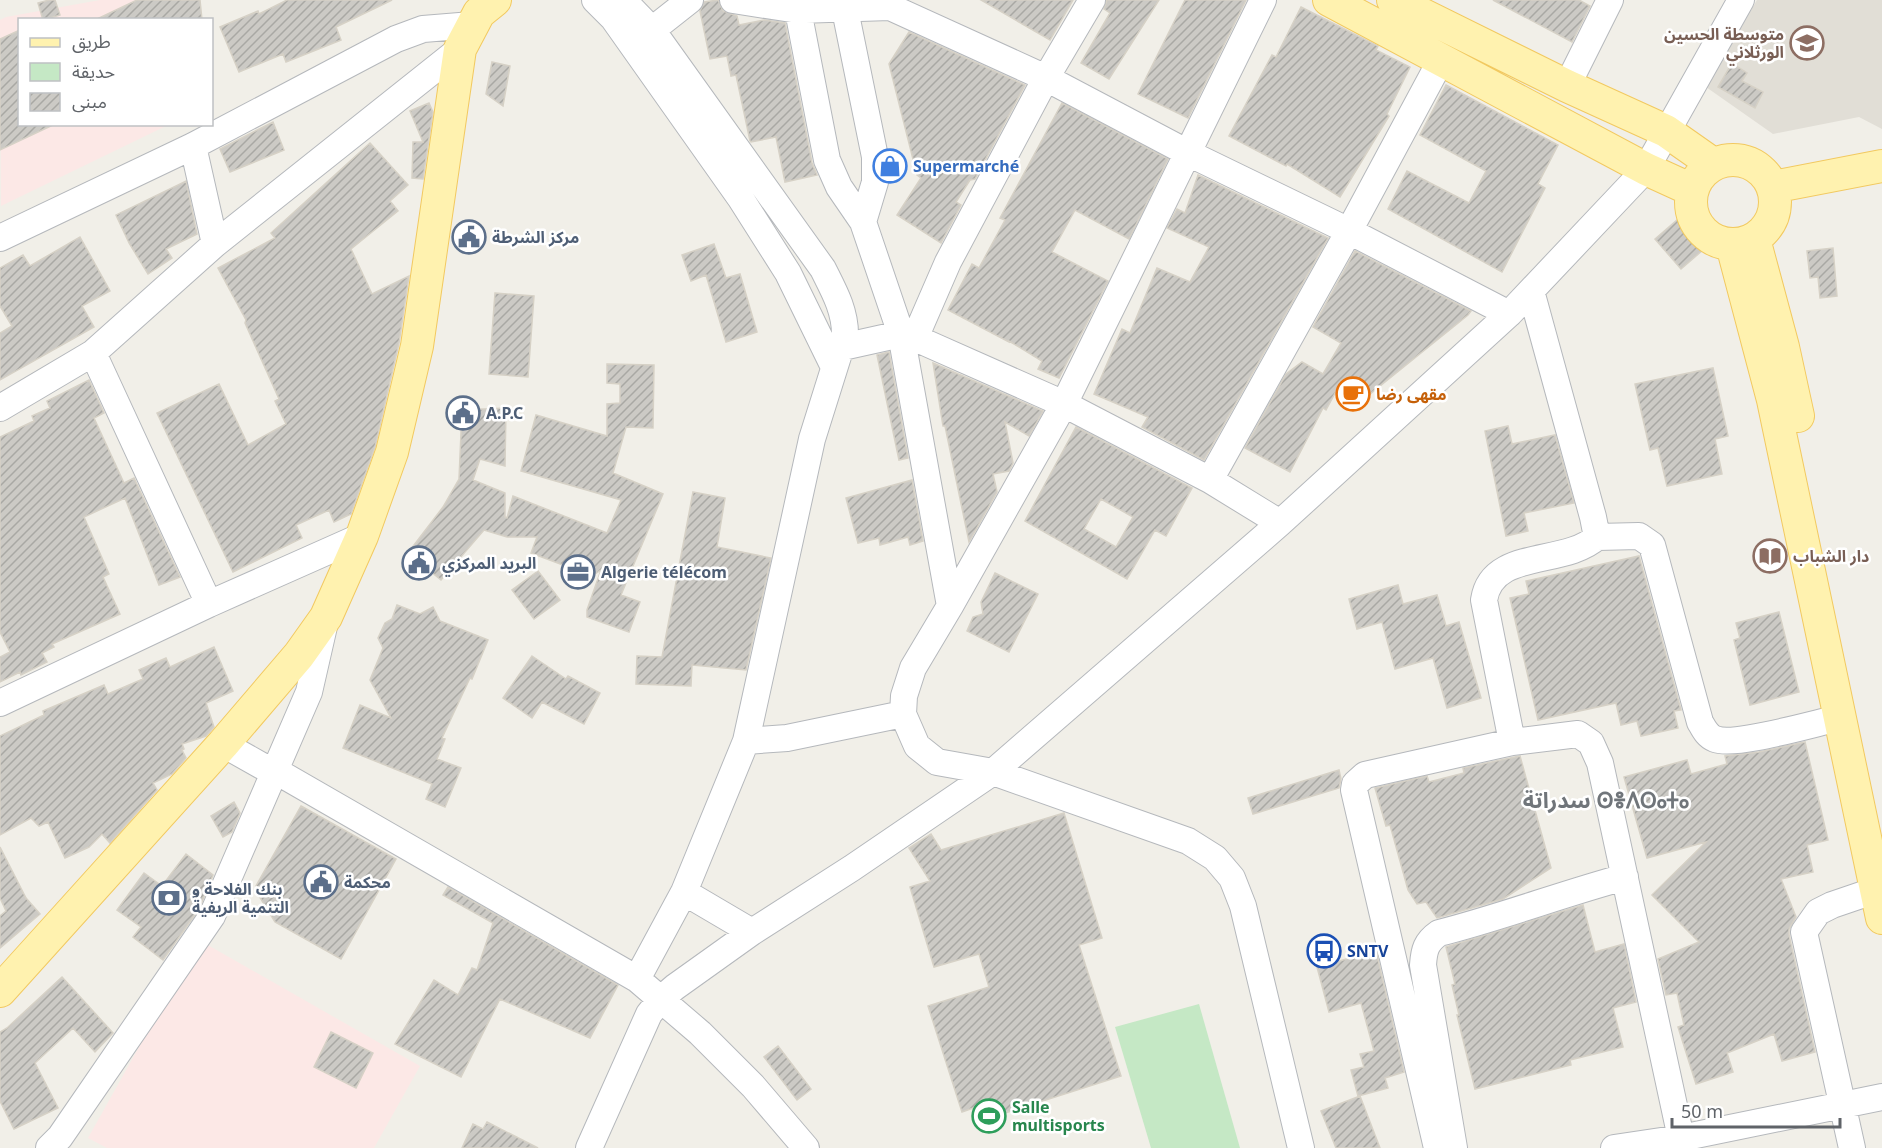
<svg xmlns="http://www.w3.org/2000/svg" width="1882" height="1148" viewBox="0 0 1882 1148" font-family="'Noto Sans','Noto Sans Arabic','Noto Sans Tifinagh',sans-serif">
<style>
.education{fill:#e1ded6}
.medical{fill:#fce8e6}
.park{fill:#c5e8c5}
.building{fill:url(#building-hatch);stroke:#d6d1c6;stroke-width:1.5;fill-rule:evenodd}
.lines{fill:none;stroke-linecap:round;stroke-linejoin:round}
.minor-casing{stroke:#b5b8bc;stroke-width:28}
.major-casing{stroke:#f2c960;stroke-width:34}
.minor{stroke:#fff;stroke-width:26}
.major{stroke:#fff2af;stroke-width:32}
.labels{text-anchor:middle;stroke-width:5;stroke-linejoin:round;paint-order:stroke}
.education-label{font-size:16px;font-weight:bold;fill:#785e54;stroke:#fff;text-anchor:end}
.shop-label{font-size:16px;font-weight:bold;fill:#366cbe;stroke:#fff;text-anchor:start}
.service-label{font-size:16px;font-weight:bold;fill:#4e5e75;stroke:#fff;text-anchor:start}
.food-label{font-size:16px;font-weight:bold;fill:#c56008;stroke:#fff;text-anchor:start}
.transit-label{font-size:16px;font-weight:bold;fill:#164399;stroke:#fff;text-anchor:start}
.leisure-label{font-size:16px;font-weight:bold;fill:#27864d;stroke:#fff;text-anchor:start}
.district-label{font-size:22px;font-weight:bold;fill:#70757a;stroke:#fff}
</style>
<defs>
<pattern id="building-hatch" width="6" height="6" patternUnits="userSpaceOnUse" patternTransform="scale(1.5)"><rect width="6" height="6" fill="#cccac5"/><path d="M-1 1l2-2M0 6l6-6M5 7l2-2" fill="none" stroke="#a9a8a4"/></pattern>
</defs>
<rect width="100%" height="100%" fill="#f1efe8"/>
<!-- education -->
<path class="education" d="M 1757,0 L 1882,0 L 1882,129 L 1859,117 L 1773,134 L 1706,87 Z"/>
<!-- medical -->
<path class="medical" d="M 100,0 L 140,0 L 147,19 L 20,20 L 20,124 L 168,125 L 1,206 L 0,20 L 6,17 Z
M 199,940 L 420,1066 L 374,1148 L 107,1148 L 88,1138 Z"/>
<!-- park -->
<path class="park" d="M 1199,1004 L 1240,1148 L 1151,1148 L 1115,1027 Z"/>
<!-- building -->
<path class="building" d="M 49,0 L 55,0 L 60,15 L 43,20 L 38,3 Z
M 137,0 L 200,0 L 202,20 L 95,20 Z
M 287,0 L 392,0 L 336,27 L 341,40 L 286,62 L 283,54 L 239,72 L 220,27 L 258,11 L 259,14 Z
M 718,0 L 723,11 L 737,16 L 739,25 L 764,20 L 785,23 L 812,163 L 817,175 L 785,182 L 776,137 L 751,142 L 750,141 L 736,75 L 731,76 L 727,56 L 710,59 L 700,11 L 704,2 Z
M 981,0 L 1073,0 L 1050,40 Z
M 1107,0 L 1159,0 L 1109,79 L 1081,63 L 1110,13 L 1104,9 Z
M 1185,0 L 1246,0 L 1188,118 L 1138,94 Z
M 1493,0 L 1579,0 L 1590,6 L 1572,42 Z
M 1301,7 L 1378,46 L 1376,50 L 1410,67 L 1387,114 L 1389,116 L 1340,197 L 1287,164 L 1286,166 L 1229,136 L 1272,55 L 1276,57 Z
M 20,30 L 20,124 L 55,124 L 0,150 L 0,39 Z
M 909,32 L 1025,85 L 975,179 L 970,180 L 956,202 L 961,205 L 941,243 L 897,215 L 921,178 L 917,175 L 889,64 Z
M 492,62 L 510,66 L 503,106 L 486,94 Z
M 1732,63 L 1747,73 L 1742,81 L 1763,92 L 1755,108 L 1718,87 Z
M 1446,85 L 1558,145 L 1538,184 L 1545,188 L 1502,272 L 1388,209 L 1407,171 L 1469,203 L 1486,171 L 1420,135 Z
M 429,103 L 433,112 L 423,179 L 412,178 L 413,142 L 423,142 L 410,111 Z
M 1062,103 L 1168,159 L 1129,239 L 1075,210 L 1052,252 L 1108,281 L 1059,378 L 1038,369 L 1042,361 L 1009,341 L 1009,342 L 948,310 L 972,264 L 979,268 L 1005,220 L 1000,218 Z
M 273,122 L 284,150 L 230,172 L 220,149 Z
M 370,143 L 408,185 L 390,201 L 398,211 L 351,249 L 372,294 L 409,276 L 399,343 L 375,447 L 351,514 L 334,522 L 329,510 L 296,525 L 302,538 L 233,572 L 157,413 L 219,384 L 248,445 L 286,424 L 275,401 L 279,399 L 245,323 L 246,320 L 218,268 L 275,238 L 271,233 Z
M 1198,175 L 1328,238 L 1204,460 L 1142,427 L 1148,417 L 1094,394 L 1122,329 L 1130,333 L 1157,268 L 1190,282 L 1209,247 L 1167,228 L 1177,209 L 1185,213 Z
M 186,181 L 197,234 L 166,249 L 172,258 L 148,274 L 129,243 L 116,215 Z
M 1685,213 L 1711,243 L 1681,269 L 1655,239 Z
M 80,237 L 110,291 L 82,306 L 94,327 L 0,380 L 0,333 L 12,326 L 0,306 L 0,268 L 23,255 L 30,266 Z
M 714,244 L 726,278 L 740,274 L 757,332 L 726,342 L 706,275 L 691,281 L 682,255 Z
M 1833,248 L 1837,296 L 1820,298 L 1818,277 L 1810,278 L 1807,251 Z
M 1355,251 L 1471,311 L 1468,315 L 1365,398 L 1340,384 L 1326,410 L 1323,408 L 1290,472 L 1245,448 L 1286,374 L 1302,362 L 1323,374 L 1341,343 L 1313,327 Z
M 495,293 L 534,296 L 528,377 L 489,374 Z
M 889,352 L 908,458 L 899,460 L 877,355 Z
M 933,363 L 1043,411 L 1029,436 L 1005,422 L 1013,463 L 1009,471 L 993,474 L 997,492 L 969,542 L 945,426 L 943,426 Z
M 607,364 L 654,365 L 653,428 L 626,427 L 613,473 L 663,494 L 621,595 L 640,602 L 629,632 L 587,617 L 587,610 L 601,570 L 592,576 L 531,553 L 537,537 L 507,537 L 484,530 L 441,580 L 408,553 L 443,507 L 459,479 L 462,410 L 506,408 L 505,466 L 480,459 L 473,480 L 505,493 L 505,517 L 507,518 L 513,496 L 607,533 L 621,500 L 521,471 L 536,415 L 607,436 L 607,404 L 620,403 L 620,384 L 607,383 Z
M 1713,368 L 1728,436 L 1715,439 L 1722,474 L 1667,486 L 1658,448 L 1650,450 L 1635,384 Z
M 89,380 L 104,413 L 94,418 L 124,483 L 134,478 L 180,577 L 159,585 L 125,498 L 84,517 L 109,574 L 103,577 L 120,614 L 52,644 L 54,647 L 42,653 L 47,662 L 21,675 L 20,672 L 0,682 L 0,657 L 10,652 L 0,632 L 0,437 L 34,421 L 32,416 L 50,408 L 47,401 Z
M 1508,426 L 1512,444 L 1555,435 L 1574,503 L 1524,513 L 1528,531 L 1506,536 L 1485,431 Z
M 1076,427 L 1192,488 L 1166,536 L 1155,530 L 1127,579 L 1025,521 ZM 1101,499 L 1133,517 L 1116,547 L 1084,529 Z
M 912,480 L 923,541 L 910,545 L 908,537 L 880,545 L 879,538 L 858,543 L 846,498 Z
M 693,492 L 725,498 L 717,547 L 771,558 L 746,670 L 692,665 L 691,686 L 636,684 L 637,656 L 662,657 Z
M 1639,556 L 1681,710 L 1674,711 L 1678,728 L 1641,736 L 1637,721 L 1621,725 L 1616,703 L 1538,720 L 1510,598 L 1529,594 L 1526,581 Z
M 538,571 L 560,600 L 534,619 L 512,590 Z
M 995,573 L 1038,594 L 1009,652 L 967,631 L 973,617 L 983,614 L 981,602 Z
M 1398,585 L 1403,604 L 1437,595 L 1446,626 L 1459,622 L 1481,698 L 1447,708 L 1433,658 L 1395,669 L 1382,622 L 1357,629 L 1349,599 Z
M 397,605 L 420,614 L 433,607 L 440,621 L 488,640 L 472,679 L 470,678 L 442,738 L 445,739 L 437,759 L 461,768 L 445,807 L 426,799 L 432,784 L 343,748 L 360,705 L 391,718 L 370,680 L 383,648 L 378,638 L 385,623 L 392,619 Z
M 1779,612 L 1799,692 L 1750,705 L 1734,640 L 1740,638 L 1736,623 Z
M 214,647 L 233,691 L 206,703 L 214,727 L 206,736 L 182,744 L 184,749 L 182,750 L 186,758 L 172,774 L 153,783 L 157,790 L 110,843 L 102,834 L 89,847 L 65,858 L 48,822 L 39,826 L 31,818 L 0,835 L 0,736 L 44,715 L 43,711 L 104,685 L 108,694 L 143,679 L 139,670 L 166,658 L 170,667 Z
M 532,656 L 566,679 L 568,676 L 600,693 L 584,724 L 542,702 L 532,718 L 503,698 Z
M 1805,742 L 1828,840 L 1807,845 L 1813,872 L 1781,879 L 1796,917 L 1789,929 L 1789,935 L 1815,1052 L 1782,1061 L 1774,1034 L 1727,1053 L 1733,1072 L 1696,1084 L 1678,1027 L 1684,1025 L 1677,993 L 1666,995 L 1658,959 L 1699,942 L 1652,895 L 1706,842 L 1647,858 L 1624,777 L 1687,760 L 1691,774 L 1727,764 L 1725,756 L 1759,752 Z
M 1520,756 L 1551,868 L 1503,899 L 1437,918 L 1426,902 L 1417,904 L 1408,890 L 1390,825 L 1386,826 L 1375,788 L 1427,776 L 1429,782 L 1464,773 L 1463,768 Z
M 1339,770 L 1341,779 L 1339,788 L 1253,814 L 1248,798 Z
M 234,802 L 240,813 L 232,832 L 223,837 L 211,816 Z
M 301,806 L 396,859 L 341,959 L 275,922 L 256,891 L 256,886 Z
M 1064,813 L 1102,938 L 1079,945 L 1121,1076 L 983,1120 L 979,1106 L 962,1112 L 928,1006 L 989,987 L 979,954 L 934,967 L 910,887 L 930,881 L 909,848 L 931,834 L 941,850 Z
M 0,847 L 26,898 L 40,914 L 0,948 L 0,916 L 6,911 L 0,898 Z
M 186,854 L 213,875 L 199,909 L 163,960 L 133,937 L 141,927 L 117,910 L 144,873 L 162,886 Z
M 448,887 L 618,985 L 590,1038 L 500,999 L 461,1077 L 395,1044 L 434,980 L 458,995 L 472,968 L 477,970 L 493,923 L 443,895 Z
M 1583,905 L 1595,952 L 1624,944 L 1636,1002 L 1613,1008 L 1623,1047 L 1570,1060 L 1571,1065 L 1475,1089 L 1457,1015 L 1459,1015 L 1452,985 L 1455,984 L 1446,947 Z
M 1376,951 L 1404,1072 L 1385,1078 L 1388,1088 L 1358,1096 L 1351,1070 L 1364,1067 L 1360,1054 L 1374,1051 L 1361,1003 L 1329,1012 L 1317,967 Z
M 62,977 L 113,1033 L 95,1052 L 73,1028 L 35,1063 L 58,1108 L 14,1129 L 0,1101 L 0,1032 L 7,1028 Z
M 331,1032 L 373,1053 L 356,1088 L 314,1067 Z
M 778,1046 L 811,1089 L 797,1100 L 764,1057 Z
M 1360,1096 L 1380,1148 L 1336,1148 L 1321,1111 Z
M 487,1122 L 538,1148 L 462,1148 L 473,1124 L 483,1129 Z"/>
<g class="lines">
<defs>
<path id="minor" d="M 595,0 L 613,18 L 741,199 L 788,273 L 834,367
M 623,0 L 652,30
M 690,0 L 652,30 L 823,269 C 834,291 845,310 845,334 L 812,439 L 746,741
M 733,0 L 798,10 L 890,7 L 1046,78 L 1188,153 L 1349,231 L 1509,314
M 796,0 L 827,160 L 839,187 L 863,222 L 901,334 L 950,606
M 843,0 L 875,157 L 875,182 L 863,222
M 1263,0 L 1064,404 L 950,606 L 913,668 L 904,696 L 903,714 L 917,746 L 937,762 L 993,772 L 1188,841 L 1215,858 L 1232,878 L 1243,906 L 1301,1148
M 1567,86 L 1610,0
M 193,146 L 215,244
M 0,238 L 193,146 L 396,39 L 423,29 L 472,25
M 915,338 L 948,262 L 1046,78 L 1092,0
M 829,350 L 901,334 L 915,338 L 1064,404 L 1210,480 L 1280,523
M 93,353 L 209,604
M 0,408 L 93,353 L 215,244 L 460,49
M 1210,480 L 1349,231 L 1441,60
M 1597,537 L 1639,536 L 1652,545 L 1700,722 C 1704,729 1707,736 1715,739 C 1736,747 1814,723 1840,718
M 0,703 L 209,604 L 362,536
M 1512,742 L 1578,734 L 1591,743 L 1600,763 L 1681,1138
M 223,744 L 262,766 L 276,771 L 637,979 L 700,1033 L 753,1086 L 806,1148
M 684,892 L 752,932
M 637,979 L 684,892 L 746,741 L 787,738 L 903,714
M 49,1148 L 60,1137 L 212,916 L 309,692 L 325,622
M 589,1148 L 649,1014 L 661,999 L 675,987 L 752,932 L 852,868 L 993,772 L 1280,523 L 1509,314 L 1646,169 L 1741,0
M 1437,1148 L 1354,790 L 1355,784 L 1365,775 L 1512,742 L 1484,600 C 1492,548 1564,567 1597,537 L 1593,517 L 1531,291
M 1454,1148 L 1423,965 C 1424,950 1426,942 1439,933 C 1502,917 1562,894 1625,877
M 1614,1148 L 1681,1138 L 1882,1097
M 1852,1148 L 1804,932 L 1818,912 L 1832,905 L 1876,890"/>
<path id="major" d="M 1329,0 L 1646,169 L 1692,190
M 1393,0 L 1567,86 L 1666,131 L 1713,164
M1691 202a42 42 0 1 1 84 0a42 42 0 1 1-84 0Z
M 1773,187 L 1882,166
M 1754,239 L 1783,347 L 1798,416
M 1732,245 L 1773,400 L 1882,918
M 0,991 L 223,744 L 299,655 L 326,617 L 362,536 L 392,452 L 417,346 L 460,49 L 479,13 L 495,0"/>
</defs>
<!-- minor casing -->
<use href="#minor" class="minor-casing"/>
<!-- major casing -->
<use href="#major" class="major-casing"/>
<!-- minor -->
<use href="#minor" class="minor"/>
<!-- major -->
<use href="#major" class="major"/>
</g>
<!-- icons -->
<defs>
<symbol id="school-ring" viewBox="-11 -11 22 22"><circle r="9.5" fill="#fff" stroke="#8d6e63" stroke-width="1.5"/><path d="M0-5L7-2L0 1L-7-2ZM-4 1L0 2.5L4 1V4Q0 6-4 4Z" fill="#8d6e63"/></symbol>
<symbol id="shop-ring" viewBox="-11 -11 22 22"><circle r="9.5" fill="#fff" stroke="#3f7fe0" stroke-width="1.5"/><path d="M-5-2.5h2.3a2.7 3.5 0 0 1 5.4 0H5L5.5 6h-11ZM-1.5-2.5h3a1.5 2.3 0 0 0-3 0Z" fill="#3f7fe0"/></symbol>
<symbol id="civic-ring" viewBox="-11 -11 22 22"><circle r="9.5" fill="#fff" stroke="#5c6f8a" stroke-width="1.5"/><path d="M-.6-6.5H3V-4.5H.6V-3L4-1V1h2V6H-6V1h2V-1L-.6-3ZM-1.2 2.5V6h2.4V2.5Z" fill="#5c6f8a"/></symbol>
<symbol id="cafe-ring" viewBox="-11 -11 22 22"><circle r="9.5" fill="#fff" stroke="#e8710a" stroke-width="1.5"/><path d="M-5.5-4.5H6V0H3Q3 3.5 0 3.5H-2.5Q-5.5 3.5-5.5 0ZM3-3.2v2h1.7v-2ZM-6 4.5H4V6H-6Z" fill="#e8710a"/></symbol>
<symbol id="library-ring" viewBox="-11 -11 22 22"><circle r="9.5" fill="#fff" stroke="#8d6e63" stroke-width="1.5"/><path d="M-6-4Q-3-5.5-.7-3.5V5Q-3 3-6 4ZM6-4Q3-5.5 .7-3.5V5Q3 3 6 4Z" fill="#8d6e63"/></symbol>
<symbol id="office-ring" viewBox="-11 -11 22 22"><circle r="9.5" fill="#fff" stroke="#5c6f8a" stroke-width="1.5"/><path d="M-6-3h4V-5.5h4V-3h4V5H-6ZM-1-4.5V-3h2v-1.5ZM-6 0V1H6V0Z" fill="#5c6f8a"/></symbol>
<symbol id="bank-ring" viewBox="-11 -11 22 22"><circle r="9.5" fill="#fff" stroke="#5c6f8a" stroke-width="1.5"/><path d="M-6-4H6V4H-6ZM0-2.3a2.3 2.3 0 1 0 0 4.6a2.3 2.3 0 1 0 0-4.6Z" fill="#5c6f8a"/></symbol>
<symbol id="bus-ring" viewBox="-11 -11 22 22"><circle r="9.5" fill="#fff" stroke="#1a4fb4" stroke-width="1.5"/><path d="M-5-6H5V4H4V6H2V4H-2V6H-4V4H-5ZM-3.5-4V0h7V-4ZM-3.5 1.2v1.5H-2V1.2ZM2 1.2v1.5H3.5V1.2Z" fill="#1a4fb4"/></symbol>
<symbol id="stadium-ring" viewBox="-11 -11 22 22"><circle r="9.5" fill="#fff" stroke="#2e9e5b" stroke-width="1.5"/><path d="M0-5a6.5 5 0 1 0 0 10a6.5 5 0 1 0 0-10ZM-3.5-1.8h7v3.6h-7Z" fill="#2e9e5b"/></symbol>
</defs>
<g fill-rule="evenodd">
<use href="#school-ring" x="1788" y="24" width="38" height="38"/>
<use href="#shop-ring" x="871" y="147" width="38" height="38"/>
<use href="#civic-ring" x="450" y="218" width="38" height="38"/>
<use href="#cafe-ring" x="1334" y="375" width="38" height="38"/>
<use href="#civic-ring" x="444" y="394" width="38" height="38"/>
<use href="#library-ring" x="1751" y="537" width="38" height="38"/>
<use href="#civic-ring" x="400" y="544" width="38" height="38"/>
<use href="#office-ring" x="559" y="553" width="38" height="38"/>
<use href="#civic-ring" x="302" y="863" width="38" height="38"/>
<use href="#bank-ring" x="150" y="879" width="38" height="38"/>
<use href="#bus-ring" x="1305" y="932" width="38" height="38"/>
<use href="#stadium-ring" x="970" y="1097" width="38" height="38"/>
</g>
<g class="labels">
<!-- education labels -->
<g class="education-label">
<text x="1784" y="40">متوسطة الحسين<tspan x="1784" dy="18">الورثلاني</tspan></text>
<text x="1793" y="562" text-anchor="start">دار الشباب</text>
</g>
<!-- shop labels -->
<g class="shop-label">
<text x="913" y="172">Supermarché</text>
</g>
<!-- service labels -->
<g class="service-label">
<text x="492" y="243">مركز الشرطة</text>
<text x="486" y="419">A.P.C</text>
<text x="442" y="569">البريد المركزي</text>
<text x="601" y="578">Algerie télécom</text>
<text x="344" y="888">محكمة</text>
<text x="192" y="895">بنك الفلاحة و<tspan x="192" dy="18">التنمية الريفية</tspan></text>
</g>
<!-- food labels -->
<g class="food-label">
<text x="1376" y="400">مقهى رضا</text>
</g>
<!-- transit labels -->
<g class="transit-label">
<text x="1347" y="957">SNTV</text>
</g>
<!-- leisure labels -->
<g class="leisure-label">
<text x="1012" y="1113">Salle<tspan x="1012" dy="18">multisports</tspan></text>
</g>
<!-- district labels -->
<g class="district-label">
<text x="1606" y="808">سدراتة ⵙⴻⴷⵔⴰⵜⴰ</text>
</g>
</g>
<!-- legend -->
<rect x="18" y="18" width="195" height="108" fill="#ffffff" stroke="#bfc1c3" stroke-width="1.5"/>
<rect x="30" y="38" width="30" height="9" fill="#fff2af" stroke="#bfc1c3" stroke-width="1.5"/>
<text x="72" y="48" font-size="18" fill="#5f6368">طريق</text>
<rect x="30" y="63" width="30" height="18" fill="#c5e8c5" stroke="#bfc1c3" stroke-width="1.5"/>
<text x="72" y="78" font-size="18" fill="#5f6368">حديقة</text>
<rect x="30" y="93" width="30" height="18" fill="url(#building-hatch)" stroke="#bfc1c3" stroke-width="1.5"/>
<text x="72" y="108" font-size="18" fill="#5f6368">مبنى</text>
<!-- scale -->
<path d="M1672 1118v9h168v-9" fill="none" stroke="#5f6368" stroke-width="3"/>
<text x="1681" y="1118" font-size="18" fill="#5f6368" stroke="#ffffff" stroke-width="4.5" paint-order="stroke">50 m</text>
</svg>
